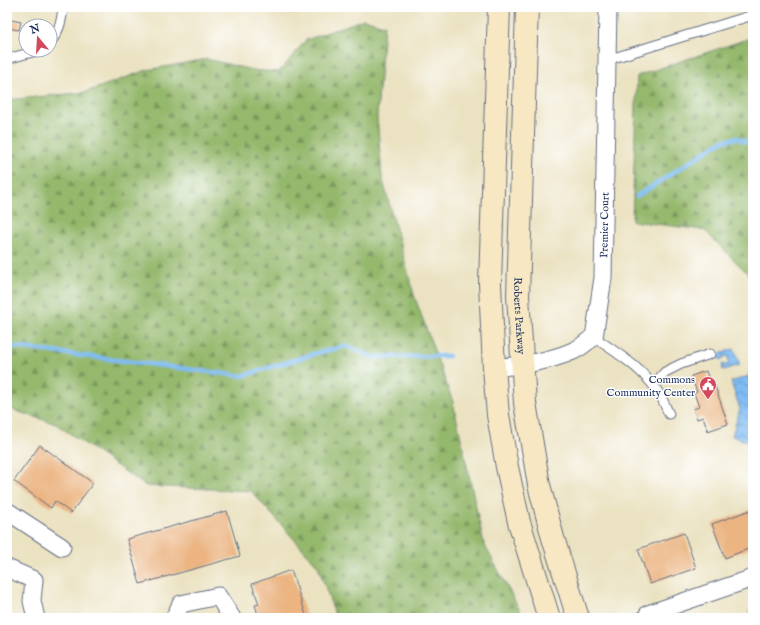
<svg xmlns="http://www.w3.org/2000/svg" width="760" height="625" viewBox="0 0 760 625" font-family="'IM FELL English',serif">
<style>
.forest{fill:url(#forest-firs);stroke:#587465}
.water{fill:url(#water-waves);stroke:#4d76a8}
.lines{fill:none;stroke-linecap:round;stroke-linejoin:round}
.stream{stroke:#7fbcf2;stroke-width:4.5}
.building{fill:#ebb481}
.lane-casing{stroke:#646e81;stroke-width:11}
.street-casing{stroke:#646e81;stroke-width:19}
.secondary-casing{stroke:#646e81;stroke-width:24}
.lane{stroke:#fff;stroke-width:9}
.street{stroke:#fff;stroke-width:17}
.secondary{stroke:#f8e7c3;stroke-width:22}
.labels{text-anchor:middle;stroke-width:3;stroke-linejoin:round;paint-order:stroke}
.street-label{font-size:11px;fill:#1b2f5e;stroke:#fff}
.poi-label{font-size:11px;fill:#1b2f5e;stroke:#fff;text-anchor:end}
</style>
<defs>
<pattern id="forest-firs" width="22" height="20" patternUnits="userSpaceOnUse"><rect width="22" height="20" fill="#94b86c"/><path d="M5 1l3.5 6h-7zM16 11l3.5 6h-7z" fill="#78965c"/></pattern>
<pattern id="water-waves" width="16" height="10" patternUnits="userSpaceOnUse"><rect width="16" height="10" fill="#7fbcf2"/><path d="M0 5q4-4 8 0t8 0" fill="none" stroke="#6799c7"/></pattern>
</defs>
<rect width="100%" height="100%" fill="#fff"/>
<filter id="ink" filterUnits="userSpaceOnUse"><feTurbulence type="fractalNoise" baseFrequency=".025" numOctaves="2"/><feDisplacementMap in="SourceGraphic" scale="8" xChannelSelector="R" yChannelSelector="G"/><feConvolveMatrix kernelMatrix="1 2 1 2 8 2 1 2 1" color-interpolation-filters="sRGB"/></filter>
<filter id="wash" filterUnits="userSpaceOnUse"><feTurbulence type="fractalNoise" baseFrequency=".012" numOctaves="4" result="noise"/><feDisplacementMap in="SourceGraphic" scale="16" xChannelSelector="R" yChannelSelector="G"/><feGaussianBlur stdDeviation="0.9" result="paint"/><feColorMatrix in="noise" values="0 0 0 0 0 0 0 0 0 0 0 0 0 0 0 0 0 1.4 0 .05"/><feComposite in="paint" operator="in"/></filter>
<g filter="url(#wash)">
<rect width="100%" height="100%" fill="#ebe2c1"/>
<!-- forest -->
<path class="forest" d="M 364,19 L 384,25 L 377,116 L 382,177 L 414,295 L 453,402 L 484,544 L 524,618 L 336,618 L 318,566 L 251,491 L 146,486 L 56,424 L 7,408 L 7,100 L 86,92 L 147,70 L 207,59 L 252,70 L 279,72 L 306,40 Z
M 753,37 L 753,279 L 704,230 L 632,221 L 637,76 Z"/>
<!-- water -->
<path class="water" d="M 734,349 L 740,365 L 723,370 L 722,364 L 727,365 L 729,364 L 728,357 L 724,356 L 723,359 L 720,360 L 718,354 Z
M 753,360 L 753,443 L 732,436 L 740,409 L 731,382 L 749,376 Z"/>
<g class="lines">
<!-- stream -->
<path class="stream" d="M 637,196 L 722,141 L 737,138 L 753,145
M 7,346 L 242,376 L 317,353 L 346,346 L 373,357 L 449,356"/>
</g>
<g id="blocks">
<!-- building -->
<path class="building" d="M 7,19 L 21,22 L 19,30 L 7,28 Z
M 706,371 L 712,388 L 715,386 L 728,424 L 708,431 L 703,417 L 697,419 L 693,409 L 699,407 L 694,393 L 697,392 L 691,376 Z
M 40,445 L 93,483 L 71,513 L 55,501 L 51,508 L 14,481 Z
M 753,509 L 753,547 L 725,558 L 712,524 Z
M 227,511 L 240,556 L 140,584 L 127,539 Z
M 684,533 L 696,568 L 650,584 L 638,549 Z
M 291,570 L 307,618 L 259,618 L 255,605 L 259,604 L 252,584 Z
M 753,608 L 753,618 L 751,618 L 748,610 Z"/>
</g>
</g>
<g filter="url(#ink)">
<use href="#blocks" fill-opacity="0" stroke="#646e81" stroke-width="1"/>
<g class="lines">
<defs>
<path id="lane" d="M 50,42 C 59,33 62,20 63,7
M 7,59 L 40,50
M 607,60 L 753,15
M 594,337 C 618,354 646,370 661,397 C 664,402 666,408 669,414
M 653,385 L 665,372 L 681,364 L 710,354"/>
<g id="street">
<path id="s1" d="M 494,368 C 521,365 548,362 573,351 C 581,348 587,341 594,337 L 603,278 L 608,7"/>
<path d="M 7,511 L 62,547"/>
<path d="M 7,568 L 34,580 L 32,601 L 36,618"/>
<path d="M 648,614 L 753,578"/>
<path d="M 174,618 L 181,604 L 218,596 L 232,618"/>
</g>
<g id="secondary">
<path d="M 499,7 L 490,284 L 494,368 L 498,415 L 507,467 L 519,522 L 549,618"/>
<path id="s2" d="M 527,7 L 518,296 L 525,403 L 539,485 L 553,538 L 578,618"/>
</g>
</defs>
<!-- lane casing -->
<use href="#lane" class="lane-casing"/>
<!-- street casing -->
<use href="#street" class="street-casing"/>
<!-- secondary casing -->
<use href="#secondary" class="secondary-casing"/>
<!-- lane -->
<use href="#lane" class="lane"/>
<!-- street -->
<use href="#street" class="street"/>
<!-- secondary -->
<use href="#secondary" class="secondary"/>
</g>
</g>
<!-- icons -->
<defs>
<symbol id="civic-pin" viewBox="-11 -11 22 30"><path d="M0 17L-7.5 6A9.5 9.5 0 1 1 7.5 6Z" fill="#d1495b" stroke="#fff"/><path d="M-.6-6.5H3V-4.5H.6V-3L4-1V1h2V6H-6V1h2V-1L-.6-3ZM-1.2 2.5V6h2.4V2.5Z" fill="#fff"/></symbol>
</defs>
<g fill-rule="evenodd">
<use href="#civic-pin" x="698" y="375" width="20" height="27"/>
</g>
<g class="labels">
<!-- street labels -->
<g class="street-label">
<text dy="4" stroke="none"><textPath href="#s1" startOffset="219">Premier Court</textPath></text>
<text dy="4" stroke="none"><textPath href="#s2" startOffset="309">Roberts Parkway</textPath></text>
</g>
<!-- poi labels -->
<g class="poi-label">
<text x="695" y="383">Commons<tspan x="695" dy="13">Community Center</tspan></text>
</g>
</g>
<!-- margin -->
<rect width="760" height="625" fill="none" stroke="#fff" stroke-width="24"/>
<!-- north arrow -->
<g transform="translate(38 38) rotate(342)"><circle r="19" fill="#ffffff" stroke="#a4acbf"/>
<path d="M0-3L7 15L0 10L-7 15Z" fill="#d1495b"/>
<text y="-6" font-size="11" font-weight="bold" text-anchor="middle" fill="#1b2f5e">N</text>
</g>
</svg>
